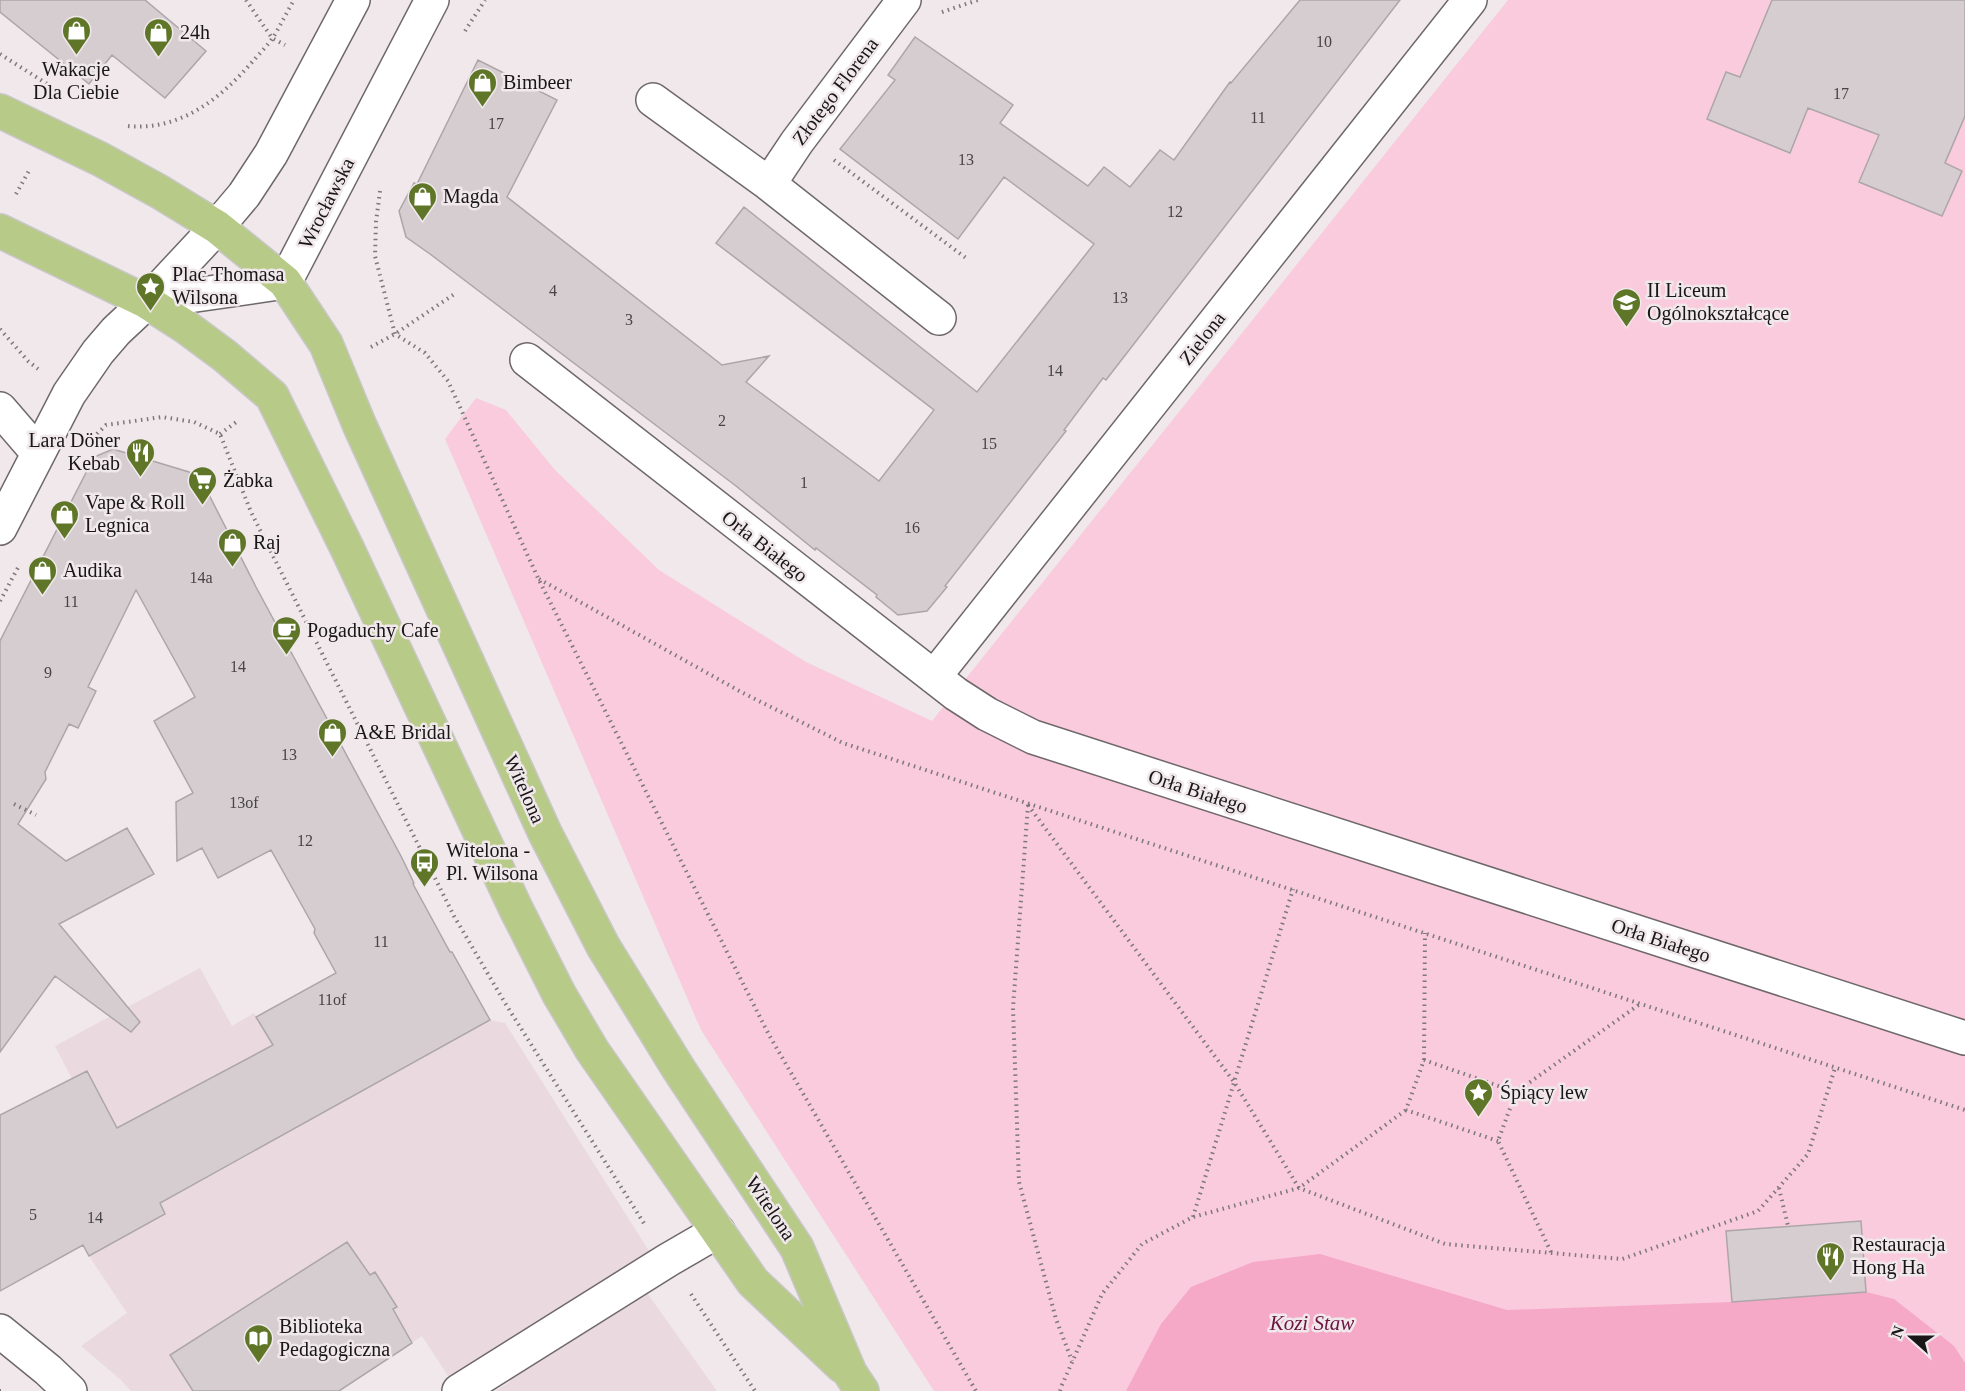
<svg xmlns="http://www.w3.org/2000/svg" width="1965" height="1391" viewBox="0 0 1965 1391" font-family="'Times New Roman',serif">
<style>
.built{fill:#eadadf}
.green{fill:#f9cbdc}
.water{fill:#f5a9c7}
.building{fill:#d5cdd0;stroke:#ada6a8;stroke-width:1.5}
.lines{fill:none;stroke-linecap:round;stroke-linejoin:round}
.minor-casing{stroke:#6f686a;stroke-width:36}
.major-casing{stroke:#c8c7c7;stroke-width:36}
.path{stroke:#7d787a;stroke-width:4;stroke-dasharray:1.5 4.5;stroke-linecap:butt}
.minor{stroke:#fff;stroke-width:33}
.major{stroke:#b7ca87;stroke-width:33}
.labels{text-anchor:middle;stroke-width:5;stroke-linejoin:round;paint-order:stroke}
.number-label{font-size:16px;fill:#484445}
.poi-label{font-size:20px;fill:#191617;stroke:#f0e8eb;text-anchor:start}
.street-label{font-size:20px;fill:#191617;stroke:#f0e8eb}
.water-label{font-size:21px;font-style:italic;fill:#6b1442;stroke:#f0e8eb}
</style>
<rect width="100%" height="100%" fill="#f0e8eb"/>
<!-- built -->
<path class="built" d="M 452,952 L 490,1020 L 505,1023 L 649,1251 L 450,1379 L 422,1336 L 339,1391 L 131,1391 L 121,1380 L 81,1346 L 127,1313 L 89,1256 L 41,1168 L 73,1081 L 55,1046 L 200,968 L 232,1026 L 254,1013 L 273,1045 Z
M 645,1290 L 717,1391 L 495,1391 L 510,1382 L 508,1378 Z"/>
<!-- green -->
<path class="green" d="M 1508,0 L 1965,0 L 1965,1391 L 934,1391 L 701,1030 L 445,439 L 476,398 L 506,410 L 555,470 L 659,570 L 806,662 L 932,721 Z"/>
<!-- water -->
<path class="water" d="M 1320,1254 L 1507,1310 L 1732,1302 L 1866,1292 L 1894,1299 L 1954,1346 L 1965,1363 L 1965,1391 L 1126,1391 L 1161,1324 L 1191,1287 L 1253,1262 Z"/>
<!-- building -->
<path class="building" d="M 0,0 L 145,0 L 206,51 L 165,98 L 112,55 L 89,84 L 0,12 Z
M 1300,0 L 1400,0 L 1106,380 L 1103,378 L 1064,430 L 1066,431 L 945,586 L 947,587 L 927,611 L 898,615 L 876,597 L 877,595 L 816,548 L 815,550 L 736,486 L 430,254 L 406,237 L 399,211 L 414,183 L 417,184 L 478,60 L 557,100 L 507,197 L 722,365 L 769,356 L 746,382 L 879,481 L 934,410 L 716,243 L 744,207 L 977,392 L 1094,244 L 1004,177 L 958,239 L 840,149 L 895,80 L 888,75 L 915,37 L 1013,105 L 1000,123 L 1088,186 L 1104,167 L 1130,187 L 1160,150 L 1174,160 L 1230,82 L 1231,83 Z
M 1772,0 L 1965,0 L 1965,116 L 1945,163 L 1962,171 L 1942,216 L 1859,182 L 1879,135 L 1808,108 L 1790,153 L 1707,119 L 1726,72 L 1740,77 Z
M 113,449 L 189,472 L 205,487 L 256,587 L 402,858 L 414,883 L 413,884 L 450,952 L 452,952 L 490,1020 L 160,1203 L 165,1214 L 89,1256 L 83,1245 L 0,1291 L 0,1115 L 87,1071 L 117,1128 L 273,1045 L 256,1017 L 336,973 L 314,933 L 315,929 L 271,850 L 218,878 L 202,848 L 177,861 L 176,802 L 193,793 L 154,721 L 195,697 L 136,590 L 88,687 L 96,691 L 78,728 L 69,724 L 45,772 L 46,779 L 18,824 L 66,861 L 127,828 L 154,874 L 59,924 L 140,1022 L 131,1032 L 55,976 L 0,1052 L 0,641 L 94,457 Z
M 1861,1221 L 1866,1292 L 1732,1302 L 1726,1231 Z
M 347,1242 L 370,1275 L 375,1272 L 397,1307 L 393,1309 L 412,1343 L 339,1391 L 193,1391 L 170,1355 Z"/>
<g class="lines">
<defs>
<path id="minor" d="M 653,100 L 769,184 L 797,142 L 904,0
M 769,184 L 939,318
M 147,302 L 285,282 L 432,0
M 527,360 L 956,694 L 987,714 L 1033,737 L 1965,1038
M 0,409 L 38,453
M 0,528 L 69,394 L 98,352 L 116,331 L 147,302 L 217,227 L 244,195 L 271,154 L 353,0
M 934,677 L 1470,0
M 0,1331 L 48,1370 L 70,1391
M 459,1391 L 668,1260 L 718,1231"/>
<path id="major" d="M 0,111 L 100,159 L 160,192 L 217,227 L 285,282 L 326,344 L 359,424 L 545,833 L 603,946 L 678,1068 L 797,1248 L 850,1373 L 862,1391
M 0,231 L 147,302 L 186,327 L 225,356 L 272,396 L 347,548 L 516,909 L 559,994 L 592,1050 L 753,1282 L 842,1366"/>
</defs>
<!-- minor casing -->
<use href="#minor" class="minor-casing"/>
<!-- major casing -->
<use href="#major" class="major-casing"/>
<!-- path -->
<path class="path" d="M 246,0 L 272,38 L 285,45
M 942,12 L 978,0
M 465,31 L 485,0
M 0,54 L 55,89
M 128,126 C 181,131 221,98 253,61 C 260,53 268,45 274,36 C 281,24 287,12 294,0
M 834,160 L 966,258
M 380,191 L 376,222 L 375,256 L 395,334 L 425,353 L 448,381 L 538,578 L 769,1035 L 976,1391
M 16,194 L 30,169
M 0,329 L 28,361 L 38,369
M 371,347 L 395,334 L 456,293
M 97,434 L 106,425 L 162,417 L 194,422 L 220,434 L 251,512 L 454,916 L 505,1003 L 645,1225
M 220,434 L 239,420
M 539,579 L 743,693 L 843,743 L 1965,1110
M 0,601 L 20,564
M 14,804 L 36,815
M 1028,805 L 1234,1082 L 1299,1188 L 1406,1110
M 1028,805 L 1013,1008 L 1019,1182 L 1056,1319 L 1072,1361
M 1424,1060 L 1425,933
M 1498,1141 L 1406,1110 L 1424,1060 L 1516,1092
M 1779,1188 L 1788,1226
M 1193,1217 L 1293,889
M 1551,1252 L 1498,1141 L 1516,1092 L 1640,1004
M 691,1294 L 755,1391
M 0,1391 L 1,1391
M 1060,1391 L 1062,1385 L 1102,1294 L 1142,1244 L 1193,1217 L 1299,1188 L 1445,1244 L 1622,1259 L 1758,1211 L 1808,1154 L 1835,1068"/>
<!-- minor -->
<use href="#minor" class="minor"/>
<!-- major -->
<use href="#major" class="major"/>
</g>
<!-- icons -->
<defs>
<symbol id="shop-pin" viewBox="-11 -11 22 30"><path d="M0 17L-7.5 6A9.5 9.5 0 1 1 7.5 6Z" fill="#5f7628" stroke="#f0e8eb"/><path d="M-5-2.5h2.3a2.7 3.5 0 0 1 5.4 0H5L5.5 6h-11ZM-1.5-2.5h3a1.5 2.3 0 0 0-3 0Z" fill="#fff"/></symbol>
<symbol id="sight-pin" viewBox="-11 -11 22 30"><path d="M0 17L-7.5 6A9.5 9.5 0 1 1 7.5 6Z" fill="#5f7628" stroke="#f0e8eb"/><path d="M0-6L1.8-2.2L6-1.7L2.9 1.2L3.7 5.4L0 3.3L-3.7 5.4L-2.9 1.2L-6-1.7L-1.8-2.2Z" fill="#fff"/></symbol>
<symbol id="school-pin" viewBox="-11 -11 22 30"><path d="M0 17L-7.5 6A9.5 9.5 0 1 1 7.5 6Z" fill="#5f7628" stroke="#f0e8eb"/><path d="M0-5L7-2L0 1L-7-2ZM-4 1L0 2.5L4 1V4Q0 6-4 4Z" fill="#fff"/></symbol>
<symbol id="restaurant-pin" viewBox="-11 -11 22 30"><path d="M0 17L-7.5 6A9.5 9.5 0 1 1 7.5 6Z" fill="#5f7628" stroke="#f0e8eb"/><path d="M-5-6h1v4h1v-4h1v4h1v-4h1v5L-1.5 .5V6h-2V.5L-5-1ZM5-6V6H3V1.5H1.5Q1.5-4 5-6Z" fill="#fff"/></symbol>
<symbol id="supermarket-pin" viewBox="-11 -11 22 30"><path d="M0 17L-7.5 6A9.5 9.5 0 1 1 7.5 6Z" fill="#5f7628" stroke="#f0e8eb"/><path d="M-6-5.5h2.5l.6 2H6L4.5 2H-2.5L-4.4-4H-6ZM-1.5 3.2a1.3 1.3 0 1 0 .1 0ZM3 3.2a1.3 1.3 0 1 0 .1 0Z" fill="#fff"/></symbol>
<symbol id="cafe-pin" viewBox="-11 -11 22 30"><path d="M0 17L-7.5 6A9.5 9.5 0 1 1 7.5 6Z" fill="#5f7628" stroke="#f0e8eb"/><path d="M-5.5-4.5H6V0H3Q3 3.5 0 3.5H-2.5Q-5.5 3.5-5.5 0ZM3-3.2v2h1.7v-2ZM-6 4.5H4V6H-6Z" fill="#fff"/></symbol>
<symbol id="bus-pin" viewBox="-11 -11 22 30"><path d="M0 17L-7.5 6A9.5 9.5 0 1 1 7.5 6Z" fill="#5f7628" stroke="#f0e8eb"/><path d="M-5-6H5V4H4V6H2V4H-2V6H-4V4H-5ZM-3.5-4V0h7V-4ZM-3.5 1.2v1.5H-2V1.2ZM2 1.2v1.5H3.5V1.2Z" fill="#fff"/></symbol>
<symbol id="library-pin" viewBox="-11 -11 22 30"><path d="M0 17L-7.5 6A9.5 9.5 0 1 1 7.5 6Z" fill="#5f7628" stroke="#f0e8eb"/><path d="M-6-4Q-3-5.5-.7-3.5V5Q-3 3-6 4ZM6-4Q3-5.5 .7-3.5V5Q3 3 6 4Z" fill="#fff"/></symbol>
</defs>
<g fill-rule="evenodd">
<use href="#shop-pin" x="60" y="14" width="33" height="45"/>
<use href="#shop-pin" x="142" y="16" width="33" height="45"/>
<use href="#shop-pin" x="466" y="66" width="33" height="45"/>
<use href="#shop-pin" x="406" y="180" width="33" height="45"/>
<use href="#sight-pin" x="134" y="270" width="33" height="45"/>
<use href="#school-pin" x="1610" y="286" width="33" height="45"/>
<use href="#restaurant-pin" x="124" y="436" width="33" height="45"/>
<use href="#supermarket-pin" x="186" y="464" width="33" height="45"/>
<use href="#shop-pin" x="48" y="498" width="33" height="45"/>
<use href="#shop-pin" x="216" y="526" width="33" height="45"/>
<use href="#shop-pin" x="26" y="554" width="33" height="45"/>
<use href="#cafe-pin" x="270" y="614" width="33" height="45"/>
<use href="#shop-pin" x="316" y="716" width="33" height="45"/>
<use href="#bus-pin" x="408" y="846" width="33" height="45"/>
<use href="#sight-pin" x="1462" y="1076" width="33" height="45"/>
<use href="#restaurant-pin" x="1814" y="1240" width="33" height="45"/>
<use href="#library-pin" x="242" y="1322" width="33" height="45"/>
</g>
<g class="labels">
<!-- number labels -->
<g class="number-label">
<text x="1324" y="47">10</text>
<text x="1841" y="99">17</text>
<text x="1258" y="123">11</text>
<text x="496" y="129">17</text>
<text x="966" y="165">13</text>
<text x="1175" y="217">12</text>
<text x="553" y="296">4</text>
<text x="1120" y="303">13</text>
<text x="629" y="325">3</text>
<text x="1055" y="376">14</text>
<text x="722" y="426">2</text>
<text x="989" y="449">15</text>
<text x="804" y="488">1</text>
<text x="912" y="533">16</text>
<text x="201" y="583">14a</text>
<text x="71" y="607">11</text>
<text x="238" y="672">14</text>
<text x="48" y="678">9</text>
<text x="289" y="760">13</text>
<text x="244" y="808">13of</text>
<text x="305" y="846">12</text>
<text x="381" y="947">11</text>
<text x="332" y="1005">11of</text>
<text x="33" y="1220">5</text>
<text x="95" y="1223">14</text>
</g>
<!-- poi labels -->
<g class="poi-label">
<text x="180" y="39">24h</text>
<text x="76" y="76" text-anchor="middle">Wakacje<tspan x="76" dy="23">Dla Ciebie</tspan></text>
<text x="503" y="89">Bimbeer</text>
<text x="443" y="203">Magda</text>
<text x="172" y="281">Plac Thomasa<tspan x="172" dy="23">Wilsona</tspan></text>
<text x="1647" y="297">II Liceum<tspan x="1647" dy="23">Ogólnokształcące</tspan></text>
<text x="120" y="447" text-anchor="end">Lara Döner<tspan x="120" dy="23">Kebab</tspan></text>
<text x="223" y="487">Żabka</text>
<text x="85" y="509">Vape &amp; Roll<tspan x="85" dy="23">Legnica</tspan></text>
<text x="253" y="549">Raj</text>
<text x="63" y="577">Audika</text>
<text x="307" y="637">Pogaduchy Cafe</text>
<text x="354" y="739">A&amp;E Bridal</text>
<text x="446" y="857">Witelona -<tspan x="446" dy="23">Pl. Wilsona</tspan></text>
<text x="1500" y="1099">Śpiący lew</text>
<text x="1852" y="1251">Restauracja<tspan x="1852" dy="23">Hong Ha</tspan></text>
<text x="279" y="1333">Biblioteka<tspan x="279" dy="23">Pedagogiczna</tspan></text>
</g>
<!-- street labels -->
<g class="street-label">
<text transform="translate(835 91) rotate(-53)" y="7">Złotego Florena</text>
<text transform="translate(326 203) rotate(-63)" y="7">Wrocławska</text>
<text transform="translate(1202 338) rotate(-52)" y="7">Zielona</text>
<text transform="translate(765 546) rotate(38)" y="7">Orła Białego</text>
<text transform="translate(525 789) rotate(66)" y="7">Witelona</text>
<text transform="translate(1198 791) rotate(18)" y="7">Orła Białego</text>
<text transform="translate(1661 940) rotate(18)" y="7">Orła Białego</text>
<text transform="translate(771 1208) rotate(56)" y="7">Witelona</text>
</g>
<!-- water labels -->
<g class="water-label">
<text x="1312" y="1330">Kozi Staw</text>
</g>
</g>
<!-- north arrow -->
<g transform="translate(1911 1337) rotate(291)" stroke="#f0e8eb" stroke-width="4.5" paint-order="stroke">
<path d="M0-4.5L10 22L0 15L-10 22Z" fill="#191617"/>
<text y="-9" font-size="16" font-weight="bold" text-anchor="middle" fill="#191617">N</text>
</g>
</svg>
